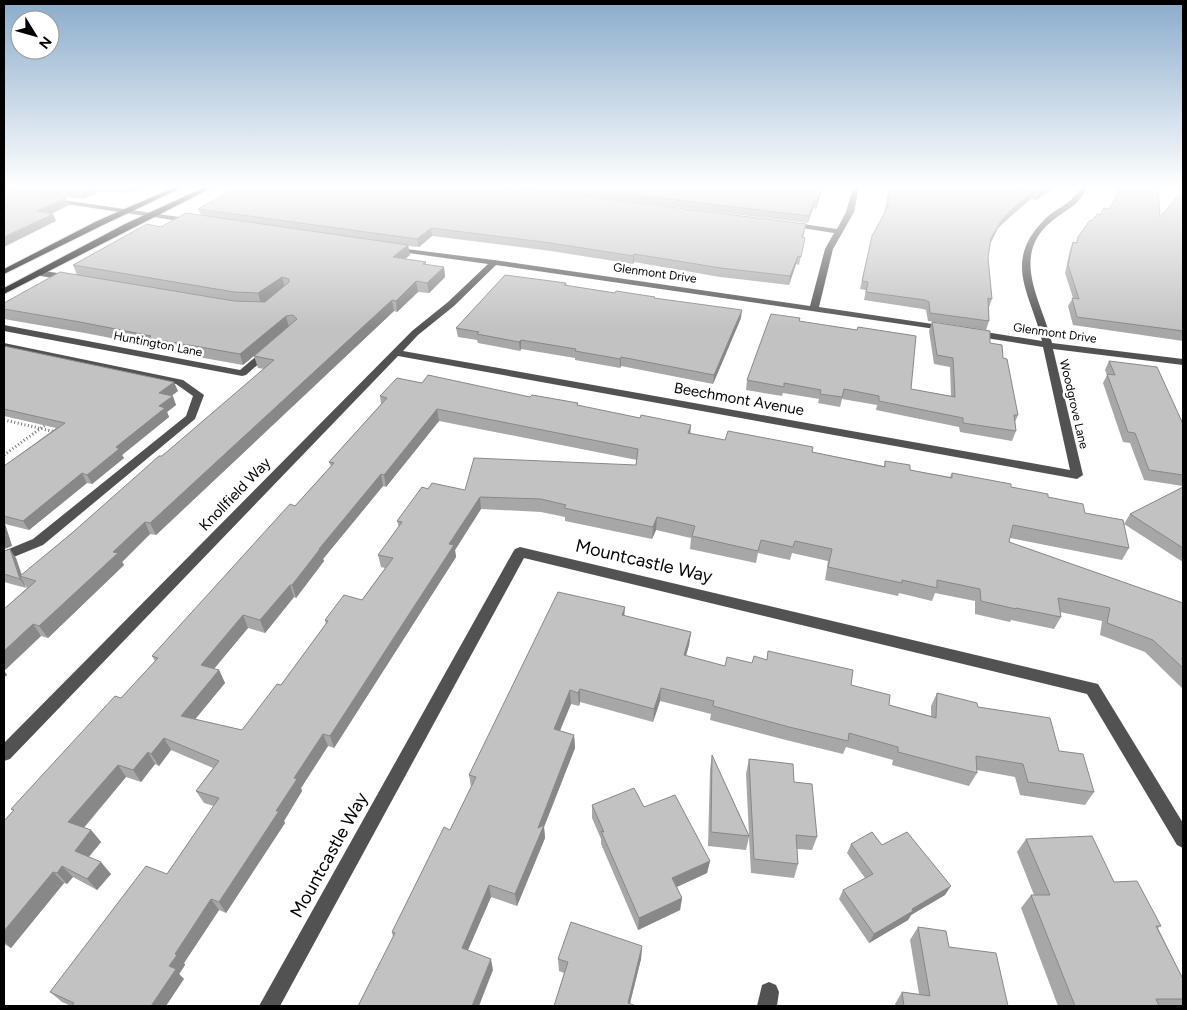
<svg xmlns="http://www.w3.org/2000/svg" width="1187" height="1010" viewBox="0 0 1187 1010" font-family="Figtree,sans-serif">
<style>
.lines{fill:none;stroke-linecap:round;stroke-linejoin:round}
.major-casing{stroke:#dbdbdb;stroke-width:2}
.path{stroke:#747474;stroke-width:3;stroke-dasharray:1 2.5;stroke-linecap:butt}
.minor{fill:#525252;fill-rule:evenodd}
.major{fill:#000;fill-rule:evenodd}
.wall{fill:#a7a7a7;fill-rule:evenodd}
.shaded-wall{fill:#888}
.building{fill:#c2c2c2;stroke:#888;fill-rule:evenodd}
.labels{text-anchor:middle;stroke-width:5;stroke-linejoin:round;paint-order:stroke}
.far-street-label{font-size:12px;fill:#000;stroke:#fff}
.street-label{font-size:15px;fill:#000;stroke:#fff}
.near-street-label{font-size:18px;fill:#000;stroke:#fff}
</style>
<rect width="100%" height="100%" fill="#fff"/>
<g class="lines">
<defs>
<path id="major" d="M 175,187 L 183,187 L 103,225 L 4,274 L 4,269 L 97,221 Z
M 205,187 L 213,187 L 4,294 L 4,288 L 125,224 Z"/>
</defs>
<!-- major casing -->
<use href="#major" class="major-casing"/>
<!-- path -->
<path class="path" d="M 4,420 L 56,432
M 4,455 L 48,423"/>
<!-- minor -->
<path class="minor" d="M 853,187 L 859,187 L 854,212 L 833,249 L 819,307 L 946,326 L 949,327 L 949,331 L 496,265 L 454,306 L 418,335 L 403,351 L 1070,470 L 1043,347 L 973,336 L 968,333 L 973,330 L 1042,341 C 1031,293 1002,263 1044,220 C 1058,206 1070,206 1081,187 L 1087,187 C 1078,207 1068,208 1052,221 C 1009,256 1042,301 1052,343 L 1183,359 L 1183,365 L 1053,349 L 1083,475 L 1077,479 L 398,356 L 10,759 L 4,761 L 4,743 L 412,331 L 448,302 L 488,264 L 394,251 L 391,251 L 391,247 L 494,260 L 810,306 L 825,249 L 834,233 L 789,226 L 785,224 L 789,222 L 837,229 L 846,212 Z
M 49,198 L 193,219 L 197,221 L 193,223 L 52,202 L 48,200 Z
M 38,270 L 70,275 L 74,278 L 70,281 L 35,275 L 34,273 Z
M 4,325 L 240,370 L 265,349 L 271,349 L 273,351 L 246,375 L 242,376 L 4,331 Z
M 4,343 L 183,380 L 204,395 L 195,419 L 43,545 L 4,561 L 4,551 L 33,539 L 186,416 L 193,396 L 176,384 L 4,349 Z
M 520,547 L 1098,684 L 1183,823 L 1183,848 L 1177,845 L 1087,694 L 524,558 L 280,1006 L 259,1006 L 513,552 L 515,549 Z
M 769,982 L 776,985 L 779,992 L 777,1006 L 757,1006 L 762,985 Z"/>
<!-- major -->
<use href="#major" class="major"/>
</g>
<!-- wall -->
<path class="wall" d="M 4,187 L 143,187 L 130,193 L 99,192 L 83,199 L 4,189 Z
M 512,187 L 823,187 L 816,209 L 813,208 L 808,223 Z
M 1057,187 L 1036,200 L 1031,199 L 1011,216 L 998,228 L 991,242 L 988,258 L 992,299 L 989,307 L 988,307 L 989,321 L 986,330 L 928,321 L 926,310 L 923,309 L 864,300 L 866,290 L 860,289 L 872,236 L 885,212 L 884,212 L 889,191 Z
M 1117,187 L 1158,187 L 1160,217 L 1183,190 L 1183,341 L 1073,325 L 1068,306 L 1073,298 L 1065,273 L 1070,250 L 1073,242 L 1076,243 L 1078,237 L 1092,221 L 1109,209 L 1117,196 Z
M 198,209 L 805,231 L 803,238 L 803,246 L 799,265 L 796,264 L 789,285 L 720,277 L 634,262 L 633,264 L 551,251 L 432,236 L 419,247 L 408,246 L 410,255 L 405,259 L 426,262 L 426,265 L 444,267 L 445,277 L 429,293 L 418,292 L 397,312 L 394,311 L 156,535 L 150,534 L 122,562 L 124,565 L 48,638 L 41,636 L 4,671 L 7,675 L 4,677 L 4,609 L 27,588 L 24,583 L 26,588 L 4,582 L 4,551 L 16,558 L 22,575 L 72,533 L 264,369 L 258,368 L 254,356 L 274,339 L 243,365 L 153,349 L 152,346 L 85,333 L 4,319 L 4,303 L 77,275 L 73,265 L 161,227 L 201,215 Z
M 566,283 L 567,286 L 655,299 L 741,318 L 713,384 L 621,366 L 620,368 L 575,360 L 575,358 L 521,349 L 520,351 L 478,343 L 477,340 L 458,337 L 456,328 Z
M 799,321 L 911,389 L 951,396 L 950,367 L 934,364 L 929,331 L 932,322 L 990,343 L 1003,358 L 1018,415 L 1015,422 L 1016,431 L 1012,441 L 960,432 L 959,427 L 876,410 L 877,405 L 842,399 L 840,407 L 818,403 L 819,399 L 783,393 L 782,396 L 746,390 L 747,380 Z
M 4,346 L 178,391 L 171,396 L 176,405 L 167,412 L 169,417 L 122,455 L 124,458 L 92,484 L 87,483 L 29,530 L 5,524 L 12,546 L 4,549 L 4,466 L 56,428 L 4,416 Z
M 1109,361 L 1183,424 L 1183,486 L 1144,480 L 1130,443 L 1123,442 L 1103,383 L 1107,375 L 1105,370 Z
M 422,383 L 578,403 L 578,406 L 690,434 L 725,440 L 812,452 L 884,466 L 885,461 L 910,470 L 950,477 L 952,473 L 1011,487 L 1048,497 L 1085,513 L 1129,548 L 1122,560 L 1010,538 L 1009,542 L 1183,603 L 1182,660 L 1183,668 L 1183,689 L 1145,652 L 1100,635 L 1102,621 L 1060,612 L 1061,617 L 1054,629 L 1011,620 L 1010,622 L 975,614 L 975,601 L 935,593 L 932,601 L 899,593 L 898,596 L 825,580 L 828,561 L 792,553 L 790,560 L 758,553 L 756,563 L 690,549 L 691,538 L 656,530 L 652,539 L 565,521 L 565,517 L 541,512 L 481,509 L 455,550 L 456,557 L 334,748 L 328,746 L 301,788 L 302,791 L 284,821 L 285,823 L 226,913 L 219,910 L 184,963 L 185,965 L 179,974 L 184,979 L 71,1006 L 62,1002 L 50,992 L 167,874 L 214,806 L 204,803 L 196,791 L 213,768 L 171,750 L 159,766 L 155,764 L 141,782 L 126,777 L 84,828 L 91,830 L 101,842 L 89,857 L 111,874 L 97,890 L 73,877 L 67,884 L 64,883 L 11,948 L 4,944 L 4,821 L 13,811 L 11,809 L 121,698 L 155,661 L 152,656 L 295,506 L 331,466 L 329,462 L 381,404 L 380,396 ZM 439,421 L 637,460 L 636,465 L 465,490 L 428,489 L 397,521 L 399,527 L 378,555 L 381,567 L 385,568 L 362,600 L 325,620 L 326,624 L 281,685 L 242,730 L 195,719 L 225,683 L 219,670 L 214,669 L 248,628 L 265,633 L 294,597 L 296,598 L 324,561 L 323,559 L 383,486 L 386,487 Z
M 1183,487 L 1183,562 L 1124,524 L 1130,514 Z
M 624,616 L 691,632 L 689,645 L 686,656 L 725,666 L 752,663 L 851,685 L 889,705 L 931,716 L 931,706 L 937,693 L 978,707 L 1059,751 L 1094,792 L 1085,805 L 1020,795 L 1015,777 L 977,770 L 977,773 L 969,786 L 892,765 L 893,760 L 846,747 L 843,754 L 786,740 L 710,720 L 711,714 L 660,701 L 653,722 L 580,702 L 579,706 L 571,704 L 560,731 L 574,735 L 575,748 L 544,827 L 545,838 L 517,906 L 491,897 L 468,950 L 493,970 L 393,937 L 392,932 L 450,830 L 471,787 L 469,775 Z
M 712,755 L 749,835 L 746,774 L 749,759 L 794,782 L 817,837 L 812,850 L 797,849 L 798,864 L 794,878 L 751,873 L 749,837 L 746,850 L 708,846 L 710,770 Z
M 592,805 L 644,807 L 710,861 L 707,873 L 677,887 L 682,898 L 680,910 L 638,930 L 601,844 L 601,839 L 592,818 Z
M 1026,839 L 1114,882 L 1161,926 L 1158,928 L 1183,979 L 1183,1006 L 1058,1006 L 1021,908 L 1031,895 L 1034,895 L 1017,852 Z
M 851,844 L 882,845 L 945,895 L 911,915 L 908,920 L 869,943 L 839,899 L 843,890 L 865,878 L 847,853 Z
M 918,927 L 949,947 L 1008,1006 L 895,1006 L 895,1004 L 902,992 L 919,994 L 910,940 Z
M 642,946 L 641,959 L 630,1004 L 554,1006 L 564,973 L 559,971 L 558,959 Z"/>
<!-- shaded-wall -->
<path class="shaded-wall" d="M 91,187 L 97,187 L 99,192 L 83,199 L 80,192 Z
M 128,187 L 143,187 L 130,193 Z
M 822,187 L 823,187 L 816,209 L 817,201 Z
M 1048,187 L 1057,187 L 1036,200 L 1039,193 Z
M 1034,191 L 1031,199 L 1011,216 L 998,228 L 989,246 L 991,238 L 1001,221 L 1013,208 Z
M 66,198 L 69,205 L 41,219 L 37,211 Z
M 814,201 L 813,208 L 808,223 L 809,216 Z
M 53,214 L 56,221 L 4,247 L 4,237 Z
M 431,228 L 432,236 L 419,247 L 417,239 Z
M 408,245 L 410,255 L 394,267 L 393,257 Z
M 634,254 L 634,262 L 633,264 L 633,256 Z
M 798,256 L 796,264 L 789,285 L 790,276 Z
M 444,267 L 445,277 L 429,293 L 427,283 Z
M 282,277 L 285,287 L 261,304 L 258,293 Z
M 416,281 L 418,292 L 397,312 L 396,301 Z
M 392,300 L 394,311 L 156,535 L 150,523 Z
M 742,310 L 741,318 L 713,384 L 714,375 Z
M 286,316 L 289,327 L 243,365 L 240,354 Z
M 521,340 L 521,349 L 520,351 L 519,342 Z
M 621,357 L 621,366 L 620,368 L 620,359 Z
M 174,382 L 178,391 L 163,402 L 159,393 Z
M 173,396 L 176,405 L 167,412 L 169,417 L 122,455 L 124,458 L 92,484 L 87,475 L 159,406 Z
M 437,409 L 439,421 L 386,487 L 384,475 Z
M 691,425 L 690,436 L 688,433 Z
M 82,473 L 87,483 L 29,530 L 23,521 Z
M 381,474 L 383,486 L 323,559 L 324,561 L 296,598 L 292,585 L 319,549 Z
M 480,497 L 481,509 L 455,550 L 456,557 L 334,748 L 330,736 L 449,544 Z
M 657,517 L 656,530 L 652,539 L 653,527 Z
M 4,521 L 5,524 L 12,546 L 4,549 Z
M 145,522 L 150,534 L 122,562 L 124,565 L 48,638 L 39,626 L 113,552 Z
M 10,549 L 16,558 L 22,577 L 20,576 L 24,583 L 26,588 L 20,579 Z
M 290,585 L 294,597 L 265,633 L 260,620 Z
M 625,607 L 624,620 L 622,615 Z
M 243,615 L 248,628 L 207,677 L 201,665 Z
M 33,624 L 41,636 L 4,671 L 7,675 L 4,677 L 4,651 Z
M 691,632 L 689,645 L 682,669 L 684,655 Z
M 219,670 L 225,683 L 188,728 L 181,716 Z
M 661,688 L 660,701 L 653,722 L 654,709 Z
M 580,689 L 580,702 L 579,706 L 578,693 Z
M 570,690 L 571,704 L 555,742 L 554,729 Z
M 323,734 L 328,746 L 301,788 L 302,791 L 284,821 L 285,823 L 226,913 L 219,902 L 294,778 Z
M 574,735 L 575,748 L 544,827 L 545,838 L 517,906 L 515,894 L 538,828 Z
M 164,738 L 171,750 L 159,766 L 151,754 Z
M 148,752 L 155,764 L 141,782 L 133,770 Z
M 118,765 L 126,777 L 78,834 L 68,822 Z
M 91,830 L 101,842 L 84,862 L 75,851 Z
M 710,861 L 707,873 L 670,890 L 672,878 Z
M 101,862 L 111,874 L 97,890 L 87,879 Z
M 62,866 L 73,877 L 67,884 L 57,873 Z
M 53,872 L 64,883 L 11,948 L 4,941 L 4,931 Z
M 489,885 L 491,897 L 464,959 L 462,948 Z
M 951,886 L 945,895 L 911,915 L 908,920 L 869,943 L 874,934 L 912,909 Z
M 682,898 L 680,910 L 638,930 L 639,918 Z
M 211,899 L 219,910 L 184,963 L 185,965 L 179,974 L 184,979 L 166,1006 L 151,1006 L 175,954 Z
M 642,946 L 641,959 L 629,1006 L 628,1003 Z
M 491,959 L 493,970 L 479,1006 L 472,1006 Z"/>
<!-- building -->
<path class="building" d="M 42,187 L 91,187 L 80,192 Z
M 238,187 L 508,187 L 806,224 L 802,237 L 805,238 L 801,257 L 798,256 L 790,276 L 721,268 L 634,254 L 633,256 L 551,243 L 431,228 L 417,239 L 198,209 Z
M 571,187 L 822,187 L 817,201 L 814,201 L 809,216 Z
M 891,187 L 1048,187 L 1039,193 L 1034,191 L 1013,208 L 1001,221 L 991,238 L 988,258 L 992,299 L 988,298 L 989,321 L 930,313 L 929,302 L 925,300 L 866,292 L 868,282 L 862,281 L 872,236 L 889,205 L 886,204 L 890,198 L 887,197 L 891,191 L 889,191 Z
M 1120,187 L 1158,187 L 1160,217 L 1183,190 L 1183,331 L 1077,317 L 1072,298 L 1079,299 L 1068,265 L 1073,242 L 1077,243 L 1078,237 L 1090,220 L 1092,221 L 1097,214 L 1100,215 L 1104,208 L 1109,209 L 1120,191 Z
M 4,189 L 66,198 L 37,211 L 53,214 L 4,237 Z
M 186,213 L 408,245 L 393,257 L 426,262 L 423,264 L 444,267 L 427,283 L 416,281 L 396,301 L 392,300 L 150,523 L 145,522 L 113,552 L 118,553 L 39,626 L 33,624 L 4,651 L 4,609 L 36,581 L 20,576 L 72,533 L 159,456 L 162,456 L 274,360 L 254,356 L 297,319 L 293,315 L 286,316 L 240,354 L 148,338 L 151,336 L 80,322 L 4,309 L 4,303 L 60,272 L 234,301 L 265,302 L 289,282 L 289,279 L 282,277 L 258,293 L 234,292 L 73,265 L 147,224 L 161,227 Z
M 505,275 L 566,283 L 564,285 L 615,293 L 616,291 L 655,297 L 654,298 L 742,310 L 714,375 L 621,357 L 620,359 L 575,351 L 576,349 L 521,340 L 519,342 L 477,334 L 479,332 L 456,328 Z
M 771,314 L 800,318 L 799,321 L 857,330 L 858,327 L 916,336 L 911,389 L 955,397 L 953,358 L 937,355 L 932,322 L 990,331 L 990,343 L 1002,345 L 1003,358 L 1007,359 L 1018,415 L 1014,415 L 1016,431 L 963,423 L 963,418 L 879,401 L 879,396 L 844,389 L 842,397 L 820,394 L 821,390 L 784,383 L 784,387 L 747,380 Z
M 4,346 L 174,382 L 159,393 L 173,396 L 159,406 L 165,408 L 116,447 L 119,449 L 87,475 L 82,473 L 23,521 L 4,516 L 4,466 L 65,423 L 4,409 Z
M 1109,361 L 1157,367 L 1183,424 L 1183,475 L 1149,470 L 1135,433 L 1128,432 L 1107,374 L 1115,375 Z
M 428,375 L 530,397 L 532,395 L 578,403 L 577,405 L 640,418 L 641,415 L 691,425 L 688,433 L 725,440 L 728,431 L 813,447 L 812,452 L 885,467 L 885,461 L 910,465 L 910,470 L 952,478 L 952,473 L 1011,484 L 1011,487 L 1048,494 L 1048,497 L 1083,504 L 1085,513 L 1123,520 L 1129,548 L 1013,525 L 1009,542 L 1183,603 L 1183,653 L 1182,660 L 1183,660 L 1183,668 L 1153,640 L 1107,623 L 1110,608 L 1058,598 L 1061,617 L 1016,608 L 1016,609 L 981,601 L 980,589 L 937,580 L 937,588 L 902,580 L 902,583 L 828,567 L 832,549 L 795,541 L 793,547 L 761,540 L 758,551 L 692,536 L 695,526 L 657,517 L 653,527 L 564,508 L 566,505 L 541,499 L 480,497 L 449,544 L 454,545 L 330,736 L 323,734 L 294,778 L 297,779 L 276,811 L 279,811 L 219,902 L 211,899 L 175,954 L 177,955 L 169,966 L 176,969 L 151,1006 L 71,1006 L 74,1003 L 50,992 L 146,866 L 167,874 L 219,798 L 196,791 L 219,761 L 164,738 L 151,754 L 148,752 L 133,770 L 118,765 L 68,822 L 91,830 L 75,851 L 101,862 L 87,879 L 62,866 L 57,873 L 53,872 L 4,931 L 4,821 L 14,810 L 11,809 L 115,696 L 121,698 L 158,658 L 152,656 L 290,504 L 295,506 L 334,463 L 329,462 L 387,398 L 380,396 L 397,378 L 422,383 ZM 437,409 L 638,449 L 636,465 L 474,458 L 465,490 L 432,483 L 428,489 L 422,487 L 397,521 L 402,522 L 378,555 L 393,558 L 362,600 L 344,595 L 325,620 L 328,621 L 281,685 L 277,684 L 242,730 L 181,716 L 219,670 L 201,665 L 243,615 L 260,620 L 290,585 L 292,585 L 320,549 L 319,549 L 381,474 L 384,475 Z
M 1183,487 L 1183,548 L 1130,514 Z
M 4,528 L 6,536 L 4,537 Z
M 10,549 L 20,579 L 4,574 L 4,551 Z
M 558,592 L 625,607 L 622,615 L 691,632 L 684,655 L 725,666 L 727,657 L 752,663 L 754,656 L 767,660 L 768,651 L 853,670 L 851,685 L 890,695 L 889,705 L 936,718 L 937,693 L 977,703 L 978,707 L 1050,718 L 1059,751 L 1083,754 L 1094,792 L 1028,782 L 1023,764 L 976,756 L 977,773 L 898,752 L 898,747 L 849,733 L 848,741 L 789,727 L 713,706 L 714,701 L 661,688 L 654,709 L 580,689 L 578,693 L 570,690 L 554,729 L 574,735 L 538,828 L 544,825 L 515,894 L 489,885 L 462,948 L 491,959 L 472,1006 L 358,1006 L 395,933 L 392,932 L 444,827 L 450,830 L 476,777 L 469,775 Z
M 712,755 L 749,836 L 711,832 Z
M 749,759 L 793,764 L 794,782 L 812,784 L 817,837 L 796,835 L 798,864 L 754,859 Z
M 634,788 L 644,807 L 675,795 L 710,861 L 672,878 L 682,898 L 639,918 L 601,831 L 604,832 L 592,805 Z
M 872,832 L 882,845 L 907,832 L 951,886 L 912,909 L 913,911 L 874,934 L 843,890 L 873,874 L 851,844 Z
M 1092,836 L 1114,882 L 1137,881 L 1161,926 L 1156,926 L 1183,979 L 1183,999 L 1156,999 L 1159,1006 L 1075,1006 L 1031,895 L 1050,895 L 1026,839 Z
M 571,922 L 642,946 L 628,1003 L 636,1006 L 554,1006 L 568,962 L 558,959 Z
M 918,927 L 946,931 L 949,947 L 996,953 L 1008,1006 L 904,1006 L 902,992 L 930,996 Z"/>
<!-- sky -->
<linearGradient id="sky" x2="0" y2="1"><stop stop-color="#8baccb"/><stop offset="0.57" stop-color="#fff"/><stop offset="1" stop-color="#fff" stop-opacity="0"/></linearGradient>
<rect width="1187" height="328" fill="url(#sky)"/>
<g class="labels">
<!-- far-street labels -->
<g class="far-street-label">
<text transform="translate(655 273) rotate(8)" y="4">Glenmont Drive</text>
<text transform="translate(1055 333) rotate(8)" y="4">Glenmont Drive</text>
<text transform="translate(158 344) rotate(11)" y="4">Huntington Lane</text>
<text transform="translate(1074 404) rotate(77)" y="4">Woodgrove Lane</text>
</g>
<!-- street labels -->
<g class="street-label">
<text transform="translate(739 399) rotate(10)" y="5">Beechmont Avenue</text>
<text transform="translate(235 494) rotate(-46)" y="5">Knollfield Way</text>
</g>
<!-- near-street labels -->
<g class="near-street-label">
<text transform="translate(644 561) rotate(13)" y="6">Mountcastle Way</text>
<text transform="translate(329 855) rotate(-61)" y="6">Mountcastle Way</text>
</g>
</g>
<!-- border -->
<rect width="1187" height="1010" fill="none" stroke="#000000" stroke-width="10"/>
<!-- north arrow -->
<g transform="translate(35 35) rotate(127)"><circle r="24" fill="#ffffff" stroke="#999999"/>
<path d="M0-4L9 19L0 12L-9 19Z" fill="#000000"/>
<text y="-8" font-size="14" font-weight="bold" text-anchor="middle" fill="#000000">N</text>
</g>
</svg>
